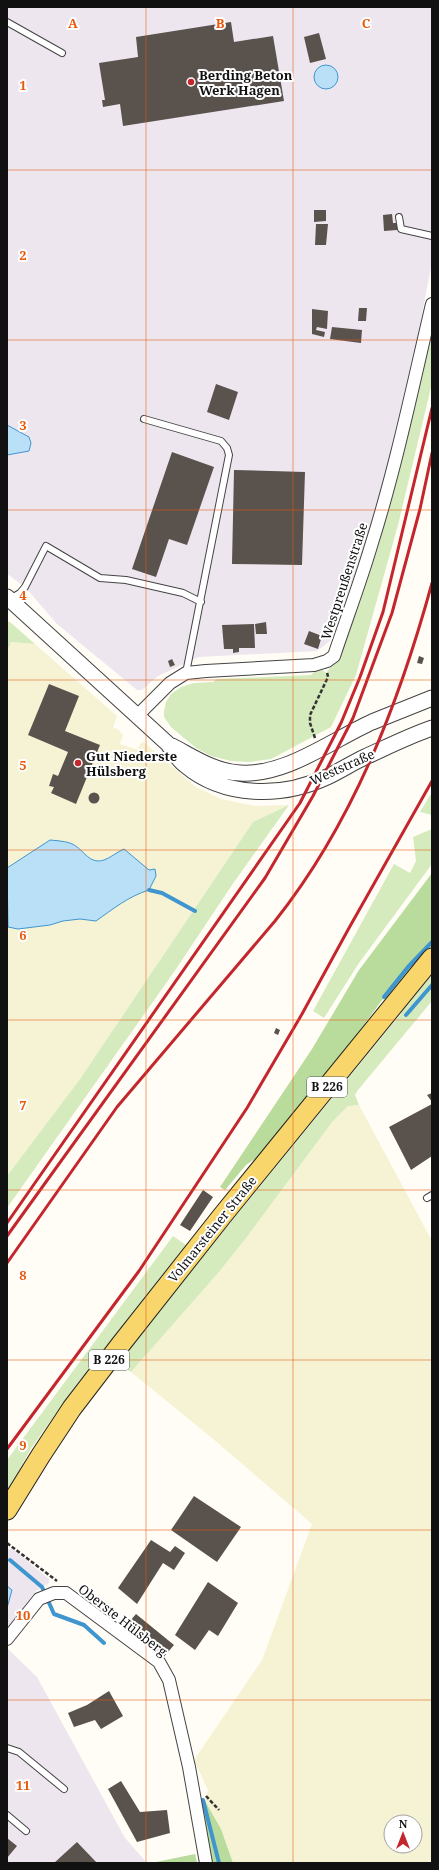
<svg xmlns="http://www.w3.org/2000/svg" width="439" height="1870" viewBox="0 0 439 1870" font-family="'Noto Serif',serif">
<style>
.industrial{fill:#eee6ef}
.farmland{fill:#f6f3d4;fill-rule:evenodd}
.green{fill:#d5ebbd}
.forest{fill:#b9dc9c}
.water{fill:#b9e0f7;stroke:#3f96cf}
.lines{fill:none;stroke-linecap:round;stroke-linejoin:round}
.stream{stroke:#3f96cf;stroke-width:4}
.building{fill:#5a524d}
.service-casing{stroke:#444;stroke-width:8}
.minor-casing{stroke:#444;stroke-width:14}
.tertiary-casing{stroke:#444;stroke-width:17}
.primary-casing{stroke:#222;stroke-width:21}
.path{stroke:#333;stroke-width:2.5;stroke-dasharray:4 2;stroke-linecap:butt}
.service{stroke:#fff;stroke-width:6}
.minor{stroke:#fff;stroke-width:12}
.tertiary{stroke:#fff;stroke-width:15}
.primary{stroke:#f9d66b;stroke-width:19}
.rail{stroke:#c4262e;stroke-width:3}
.grid{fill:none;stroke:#e8590c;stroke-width:1;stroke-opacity:0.55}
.poi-dot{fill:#c4262e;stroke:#fff;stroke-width:1.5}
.labels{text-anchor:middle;stroke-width:4;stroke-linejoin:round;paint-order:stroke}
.shield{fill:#fff;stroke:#585858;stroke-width:1}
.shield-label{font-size:12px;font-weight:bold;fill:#111}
.poi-label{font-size:13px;font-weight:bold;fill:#111;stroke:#fff;text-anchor:start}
.street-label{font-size:13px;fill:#111;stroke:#fff}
.grid-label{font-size:13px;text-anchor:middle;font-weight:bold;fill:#e8590c;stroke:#fff;stroke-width:4;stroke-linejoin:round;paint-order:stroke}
</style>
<rect width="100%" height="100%" fill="#fffdf5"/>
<!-- industrial -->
<path class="industrial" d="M 7,7 L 432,7 L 432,262 L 405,402 L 376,524 L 352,582 L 330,641 L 317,651 L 199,657 L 158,676 L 142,690 L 137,690 L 57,624 L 25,587 L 7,574 Z
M 7,1549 L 13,1549 L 49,1579 L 49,1583 L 36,1591 L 7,1629 Z
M 7,1648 L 37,1677 L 125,1838 L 147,1863 L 7,1863 Z"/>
<!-- farmland -->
<path class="farmland" d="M 11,642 L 35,644 L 117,716 L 113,728 L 118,729 L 123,735 L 120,744 L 138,750 L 140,744 L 143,742 L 146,744 L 196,787 L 221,799 L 255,806 L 289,805 L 253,822 L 80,1079 L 7,1176 L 7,651 Z
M 359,1105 L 432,1241 L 432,1863 L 233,1863 L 221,1829 L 205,1801 L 208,1790 L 194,1760 L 262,1660 L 312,1524 L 212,1438 L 131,1372 L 219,1272 L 246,1238 L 333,1121 L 348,1106 ZM 391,1822 L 415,1822 L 415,1846 L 391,1846 Z"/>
<!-- green -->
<path class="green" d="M 432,326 L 432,383 L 398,525 L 356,675 L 331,727 L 271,759 L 249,762 L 231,761 L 211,756 L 196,748 L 171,727 L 164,717 L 164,711 L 166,702 L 171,694 L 181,687 L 194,683 L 213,682 L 217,679 L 311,675 L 314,672 L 323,670 L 326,673 L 335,661 Z
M 7,622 L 10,622 L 35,644 L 11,642 L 7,651 Z
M 432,792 L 432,815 L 420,812 Z
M 289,805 L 232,885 L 174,972 L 7,1208 L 7,1176 L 80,1079 L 253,822 Z
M 432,829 L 432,864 L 359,963 L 324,1018 L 313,1011 L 394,864 L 410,873 L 416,861 L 413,837 Z
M 432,940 L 432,945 L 386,1000 L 381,999 L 407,966 Z
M 432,973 L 432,1001 L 358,1090 L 355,1095 L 359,1105 L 348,1106 L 333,1121 L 246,1238 L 219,1272 L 131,1372 L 119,1363 L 200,1260 L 394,1022 L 401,1014 L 400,1011 Z
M 173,1236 L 186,1245 L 75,1386 L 30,1450 L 7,1494 L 7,1460 Z"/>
<!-- forest -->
<path class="forest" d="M 432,873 L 432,940 L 407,966 L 358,1033 L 302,1102 L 256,1158 L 246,1165 L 225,1190 L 220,1187 L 312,1049 L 359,970 Z
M 205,1801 L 221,1829 L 233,1863 L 210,1863 L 200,1803 Z
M 195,1854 L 197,1863 L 151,1863 Z"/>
<!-- water -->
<path class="water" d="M314 77a12 12 0 1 1 24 0a12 12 0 1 1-24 0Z
M 7,425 L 29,437 L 31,443 L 29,451 L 7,455 Z
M 50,840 C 59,841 70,841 77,847 C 86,854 91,864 104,860 C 110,858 117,852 124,849 L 149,870 L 155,869 L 156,876 L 149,890 C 129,896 113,909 96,921 L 80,919 L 63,921 L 50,925 L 18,929 L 8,927 L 7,868 Z
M 7,1586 L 12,1590 L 7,1608 Z"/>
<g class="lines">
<!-- stream -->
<path class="stream" d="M 149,890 L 162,893 L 195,911
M 384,997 L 408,967 L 432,942
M 406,1015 L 432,985
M 10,1560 L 42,1587 L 54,1614 L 84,1625 L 104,1643
M 203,1800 L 219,1863"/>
</g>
<!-- building -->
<path class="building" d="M 231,22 L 234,42 L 273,36 L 284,101 L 123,126 L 120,104 L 103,107 L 102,100 L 105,100 L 99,63 L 138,57 L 136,37 Z
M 319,33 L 326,59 L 310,63 L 304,37 Z
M 314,210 L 326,210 L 326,221 L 314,222 Z
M 392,214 L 393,223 L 397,223 L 397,230 L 384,231 L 383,215 Z
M 316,224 L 328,224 L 326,245 L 315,245 Z
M 359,308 L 367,308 L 366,321 L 358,321 Z
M 312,309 L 328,311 L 327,329 L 317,327 L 316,330 L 325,332 L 324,337 L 312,334 Z
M 332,327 L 362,330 L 361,343 L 330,339 Z
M 216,384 L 238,392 L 229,420 L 207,412 Z
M 172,452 L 214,467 L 187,545 L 169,539 L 156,577 L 132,569 Z
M 234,470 L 305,472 L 302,565 L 232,564 Z
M 266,622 L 267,634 L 256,634 L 255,624 Z
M 254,624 L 255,648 L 239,648 L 239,652 L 233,653 L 233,649 L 224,649 L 222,625 Z
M 309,631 L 322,636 L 318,649 L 304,644 Z
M 419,656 L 424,658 L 422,664 L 417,663 Z
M 172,659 L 175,665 L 170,667 L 168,661 Z
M 49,684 L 79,696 L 65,731 L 100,745 L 76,804 L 51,793 L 54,787 L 49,786 L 53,774 L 58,776 L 68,752 L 28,735 Z
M88.5 798a5.5 5.5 0 1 1 11 0a5.5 5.5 0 1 1-11 0Z
M 276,1028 L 280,1030 L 278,1035 L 274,1033 Z
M 432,1093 L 432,1102 L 427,1095 Z
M 432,1104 L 432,1156 L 411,1170 L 389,1127 Z
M 203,1190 L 213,1197 L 190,1231 L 180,1225 Z
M 194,1496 L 241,1527 L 217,1562 L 171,1530 Z
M 151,1540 L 170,1552 L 175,1546 L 185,1553 L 174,1570 L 163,1563 L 137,1604 L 118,1588 Z
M 208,1582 L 238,1603 L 218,1636 L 209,1630 L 195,1650 L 175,1635 Z
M 136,1614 L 174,1645 L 162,1659 L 124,1628 Z
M 109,1691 L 123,1716 L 101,1729 L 95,1720 L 74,1727 L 68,1713 L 87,1705 Z
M 121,1781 L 140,1812 L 167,1810 L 170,1833 L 137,1842 L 108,1789 Z
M 7,1838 L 17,1846 L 7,1858 Z
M 77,1842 L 97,1863 L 54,1863 Z"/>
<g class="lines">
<defs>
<path id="service" d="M 7,22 L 62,53
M 399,217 L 401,229 L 432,236
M 144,419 L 221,441 L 227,448 L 229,455 L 186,673
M 10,599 L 20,593 L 25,587 L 46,546 L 100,578 L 126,580 L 183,593 L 201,602
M 427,1198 L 432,1195
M 7,1748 L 19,1752 L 64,1789
M 7,1815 L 26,1831"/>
<path id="minor" d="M 137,716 L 170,683 L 186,673 L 206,671 L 314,665 L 327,661 L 334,656 C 346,620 360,583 371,546 C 396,467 413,385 432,304
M 7,1639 L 39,1599 L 54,1593 L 66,1593 L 159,1662 L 169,1680 L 189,1767 L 206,1863"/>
<path id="tertiary" d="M 7,597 L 168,744 C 173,751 178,760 185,765 C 224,798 282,798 327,777 C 340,771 352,763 365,757 C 387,747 409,736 432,728
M 172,746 C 193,757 215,772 240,773 C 286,776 332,740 372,722 C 392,714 412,706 432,698"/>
<path id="primary" d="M 7,1510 L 41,1455 L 72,1408 L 121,1344 L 222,1216 L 432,958"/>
</defs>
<!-- service casing -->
<use href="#service" class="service-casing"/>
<!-- minor casing -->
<use href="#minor" class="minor-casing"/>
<!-- tertiary casing -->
<use href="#tertiary" class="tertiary-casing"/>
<!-- primary casing -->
<use href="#primary" class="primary-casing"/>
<!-- path -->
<path class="path" d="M 315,738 L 310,723 L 310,715 L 328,677 L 327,672
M 7,1543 L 57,1581
M 206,1796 L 219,1810"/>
<!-- service -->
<use href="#service" class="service"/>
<!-- minor -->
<use href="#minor" class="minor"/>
<!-- tertiary -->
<use href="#tertiary" class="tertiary"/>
<!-- primary -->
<use href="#primary" class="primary"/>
<!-- rail -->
<path class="rail" d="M 7,1223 L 300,803 L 341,723 L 360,677 L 383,612 L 432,408
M 7,1236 L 265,878 L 313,796 L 353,718 L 392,613 L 420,509 L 432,453
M 7,1263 L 117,1107 L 275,921 C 353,823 399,703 432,583
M 7,1449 L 139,1271 L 247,1108 L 302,1014 L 349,928 L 432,781"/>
</g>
<!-- grid -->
<path class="grid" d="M 146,7 L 146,1863M 293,7 L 293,1863M 7,170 L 432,170M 7,340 L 432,340M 7,510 L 432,510M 7,680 L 432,680M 7,850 L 432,850M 7,1020 L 432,1020M 7,1190 L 432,1190M 7,1360 L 432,1360M 7,1530 L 432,1530M 7,1700 L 432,1700"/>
<!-- markers -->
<g class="poi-dot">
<circle cx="191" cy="82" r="4"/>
<circle cx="78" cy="763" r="4"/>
</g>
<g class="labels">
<!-- shield labels -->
<g class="shield">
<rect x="307" y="1077" width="40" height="20" rx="3"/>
<rect x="89" y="1350" width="40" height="20" rx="3"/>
</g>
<g class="shield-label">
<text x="327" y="1091">B 226</text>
<text x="109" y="1364">B 226</text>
</g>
<!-- poi labels -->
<g class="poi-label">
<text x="199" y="80">Berding Beton<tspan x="199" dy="15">Werk Hagen</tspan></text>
<text x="86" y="761">Gut Niederste<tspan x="86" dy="15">Hülsberg</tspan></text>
</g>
<!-- street labels -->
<g class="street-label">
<text transform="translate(344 581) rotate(-72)" y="5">Westpreußenstraße</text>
<text transform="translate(342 767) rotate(-24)" y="5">Weststraße</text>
<text transform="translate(212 1229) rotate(-51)" y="5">Volmarsteiner Straße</text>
<text transform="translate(123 1620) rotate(38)" y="5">Oberste Hülsberg</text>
</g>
</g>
<g class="grid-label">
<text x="73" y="28">A</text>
<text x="220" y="28">B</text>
<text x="366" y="28">C</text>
<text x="23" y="90">1</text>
<text x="23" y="260">2</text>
<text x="23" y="430">3</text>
<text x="23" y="600">4</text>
<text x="23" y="770">5</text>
<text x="23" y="940">6</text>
<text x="23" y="1110">7</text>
<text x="23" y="1280">8</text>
<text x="23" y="1450">9</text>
<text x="23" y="1620">10</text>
<text x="23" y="1790">11</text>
</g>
<!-- border -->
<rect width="439" height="1870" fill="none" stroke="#111111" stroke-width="16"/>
<!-- north arrow -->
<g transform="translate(403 1834)"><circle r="19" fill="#ffffff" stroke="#a0a0a0"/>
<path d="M0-3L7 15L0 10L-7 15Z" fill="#c4262e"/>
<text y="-6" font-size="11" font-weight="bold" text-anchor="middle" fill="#111111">N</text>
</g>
</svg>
